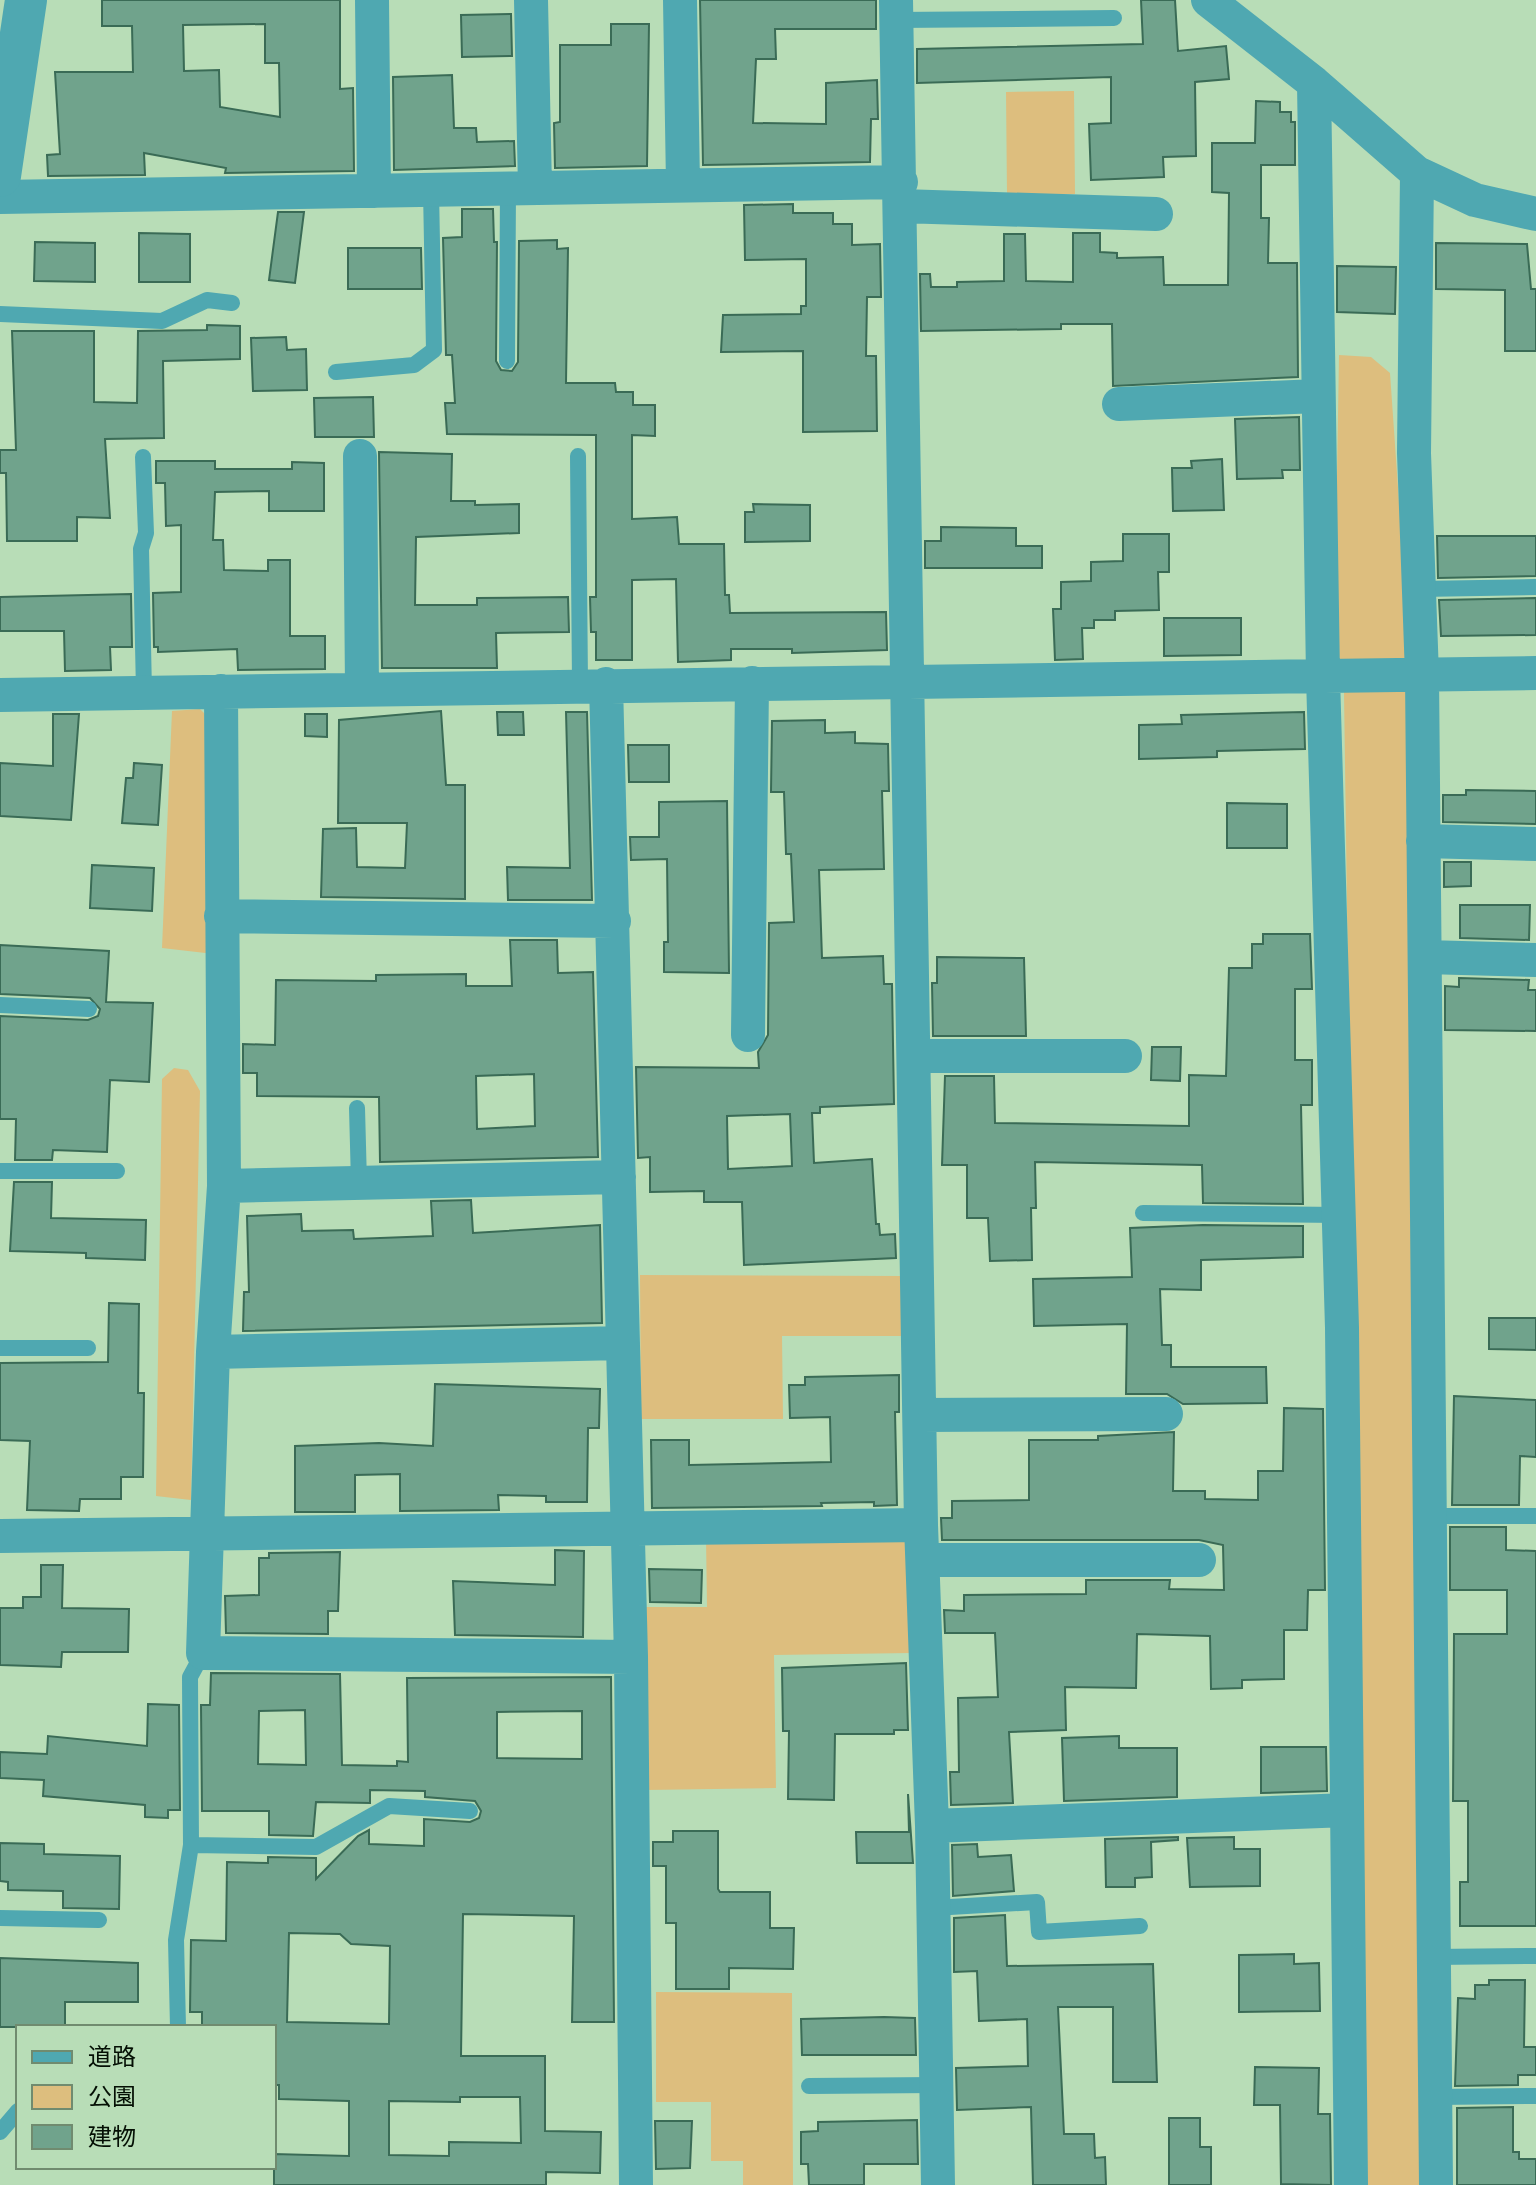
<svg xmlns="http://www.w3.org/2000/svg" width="1536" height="2185" viewBox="0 0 1536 2185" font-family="'Asap Condensed','Noto Sans JP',sans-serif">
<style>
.green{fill:#ddbe7e}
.building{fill:#70a38c;stroke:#3a6b56;stroke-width:2;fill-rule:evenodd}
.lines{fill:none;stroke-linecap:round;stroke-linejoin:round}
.service{stroke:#4fa8b1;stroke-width:16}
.minor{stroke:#4fa8b1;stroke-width:34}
.tertiary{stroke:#4fa8b1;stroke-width:42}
</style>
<rect width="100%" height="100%" fill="#b8ddb7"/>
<!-- green -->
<path class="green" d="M 1074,91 L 1075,194 L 1007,195 L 1006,92 Z
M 1339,355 L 1371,357 L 1390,373 L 1410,660 L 1334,661 Z
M 1408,689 L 1423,2185 L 1365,2185 L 1344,692 Z
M 200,709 L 212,721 L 214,954 L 162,948 L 172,711 Z
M 174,1068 L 188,1070 L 200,1091 L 191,1500 L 156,1496 L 162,1079 Z
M 640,1275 L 904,1276 L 905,1336 L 782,1336 L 783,1419 L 641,1419 Z
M 909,1534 L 911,1653 L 774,1655 L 776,1788 L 646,1790 L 643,1607 L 707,1607 L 706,1537 Z
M 656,1992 L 792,1993 L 793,2185 L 743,2185 L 743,2161 L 711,2161 L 711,2102 L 656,2102 Z"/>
<!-- building -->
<path class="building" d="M 102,0 L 340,0 L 340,89 L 353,88 L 354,171 L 225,173 L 226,168 L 144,153 L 145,175 L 48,176 L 47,155 L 60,154 L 55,72 L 133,72 L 132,26 L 102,26 ZM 265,24 L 265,63 L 279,63 L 280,117 L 220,107 L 219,70 L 184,71 L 183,25 Z
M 700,0 L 876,0 L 876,29 L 775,29 L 776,59 L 756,59 L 753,123 L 826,124 L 826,83 L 877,80 L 878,119 L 871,119 L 870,162 L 703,165 Z
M 1141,0 L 1175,0 L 1178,51 L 1226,46 L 1229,79 L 1195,82 L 1196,156 L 1163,157 L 1164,177 L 1091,180 L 1089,124 L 1111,123 L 1111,77 L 917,83 L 917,49 L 1143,44 Z
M 511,14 L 512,56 L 462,57 L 461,15 Z
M 611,24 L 649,24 L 647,166 L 555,168 L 554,123 L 560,122 L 560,45 L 611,45 Z
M 452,75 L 454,128 L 476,128 L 477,142 L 514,141 L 515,166 L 394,170 L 393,77 Z
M 1256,101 L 1280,102 L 1280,112 L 1291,112 L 1291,122 L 1295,122 L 1295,165 L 1261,165 L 1261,218 L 1269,218 L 1268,263 L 1297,263 L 1298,377 L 1113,386 L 1112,324 L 1061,324 L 1061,329 L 921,331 L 920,274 L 930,274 L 931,287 L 957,287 L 957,282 L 1004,281 L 1004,234 L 1025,234 L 1026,281 L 1073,282 L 1073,233 L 1100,233 L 1100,252 L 1117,253 L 1117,258 L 1163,257 L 1164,285 L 1228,285 L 1229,193 L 1212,192 L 1212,143 L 1255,143 Z
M 793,204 L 793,213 L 833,213 L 833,224 L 852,224 L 852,245 L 880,244 L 881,297 L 867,297 L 866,356 L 876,356 L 877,431 L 803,432 L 803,351 L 721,352 L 723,315 L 801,314 L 801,306 L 806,306 L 806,259 L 745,260 L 744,205 Z
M 462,209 L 493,209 L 494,242 L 497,242 L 496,361 L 501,370 L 512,371 L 518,362 L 519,241 L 557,240 L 557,249 L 568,248 L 566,383 L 615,383 L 616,392 L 633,392 L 633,405 L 655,405 L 655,436 L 632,435 L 632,519 L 677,517 L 679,544 L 724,544 L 725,595 L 729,595 L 730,613 L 886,612 L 887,650 L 792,653 L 792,649 L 731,649 L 731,660 L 678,662 L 676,579 L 632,580 L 632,660 L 596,660 L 596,632 L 591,632 L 590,597 L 596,597 L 596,435 L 447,434 L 445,403 L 455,403 L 452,355 L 446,355 L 443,238 L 462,237 Z
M 278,212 L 304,212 L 295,283 L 269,280 Z
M 139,233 L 190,234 L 190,282 L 139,282 Z
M 35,242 L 95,243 L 95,282 L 34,281 Z
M 1436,243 L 1527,244 L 1531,289 L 1536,289 L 1536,351 L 1505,351 L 1505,290 L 1436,289 Z
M 348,248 L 421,248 L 422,289 L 348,289 Z
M 1337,266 L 1396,267 L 1395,314 L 1337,312 Z
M 207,325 L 240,326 L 240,359 L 163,361 L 164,438 L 105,439 L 110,518 L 77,517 L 77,541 L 7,541 L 6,473 L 0,473 L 0,450 L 16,450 L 12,331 L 94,331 L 94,402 L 137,403 L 138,331 L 207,330 Z
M 286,337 L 287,350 L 306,349 L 307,390 L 253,391 L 251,338 Z
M 373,397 L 374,437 L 315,437 L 314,398 Z
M 1299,417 L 1300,470 L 1282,470 L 1283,478 L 1237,479 L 1235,419 Z
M 379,452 L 452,454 L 451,501 L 475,501 L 475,505 L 519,504 L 519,533 L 416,537 L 415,605 L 477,605 L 477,598 L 568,597 L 569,632 L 496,633 L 497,668 L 382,668 Z
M 1222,459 L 1224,510 L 1173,511 L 1172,468 L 1192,468 L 1191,461 Z
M 156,461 L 215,461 L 215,469 L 292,469 L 292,462 L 324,463 L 324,511 L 269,511 L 269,491 L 215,492 L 213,540 L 223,540 L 224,570 L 268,571 L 268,560 L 290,560 L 290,636 L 325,636 L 325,669 L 238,670 L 237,649 L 158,652 L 158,647 L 154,647 L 153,593 L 181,592 L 181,525 L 166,526 L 165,483 L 156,483 Z
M 753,504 L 810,505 L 810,541 L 745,542 L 745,512 L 754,512 Z
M 941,527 L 1016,528 L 1016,546 L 1042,546 L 1042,568 L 925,568 L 925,541 L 941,541 Z
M 1123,534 L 1169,534 L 1169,572 L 1158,572 L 1159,610 L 1115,611 L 1115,620 L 1094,620 L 1094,628 L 1082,628 L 1083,659 L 1055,660 L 1053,609 L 1061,609 L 1061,582 L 1091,581 L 1091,562 L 1123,561 Z
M 1437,536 L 1536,536 L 1536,576 L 1438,578 Z
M 131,594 L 132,647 L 110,647 L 111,670 L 65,671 L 64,631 L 0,631 L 0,597 Z
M 1536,598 L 1536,635 L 1441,636 L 1439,600 Z
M 1164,618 L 1241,618 L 1241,655 L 1164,656 Z
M 441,711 L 446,785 L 465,785 L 465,899 L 321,897 L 323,829 L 356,828 L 357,867 L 405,868 L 407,823 L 338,823 L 339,720 Z
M 497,712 L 523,712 L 524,735 L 498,735 Z
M 566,712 L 587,712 L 592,900 L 508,900 L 507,867 L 570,868 Z
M 1304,712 L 1305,749 L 1217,751 L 1217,757 L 1139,759 L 1139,725 L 1182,724 L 1181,715 Z
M 53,714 L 79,714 L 71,820 L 0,816 L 0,763 L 53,766 Z
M 305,714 L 327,714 L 327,737 L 305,736 Z
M 825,720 L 825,733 L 855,732 L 855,743 L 888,744 L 889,791 L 882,791 L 884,869 L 819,870 L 822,958 L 883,956 L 884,984 L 892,984 L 894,1104 L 820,1107 L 820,1113 L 812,1113 L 814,1163 L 872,1159 L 876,1224 L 879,1224 L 880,1235 L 895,1234 L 896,1258 L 744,1265 L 742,1202 L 704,1202 L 704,1191 L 650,1192 L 650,1157 L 638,1158 L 636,1067 L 759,1068 L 758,1052 L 768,1035 L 769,923 L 794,922 L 791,854 L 786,854 L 784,792 L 771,792 L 772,721 ZM 790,1114 L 792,1166 L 728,1169 L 727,1116 Z
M 628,745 L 669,745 L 669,782 L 629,782 Z
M 134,763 L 162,765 L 158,825 L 122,823 L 126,778 L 133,778 Z
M 1466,790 L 1536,791 L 1536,824 L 1443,822 L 1443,795 L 1466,795 Z
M 727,801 L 729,973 L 664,972 L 664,942 L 668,942 L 667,859 L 631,860 L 630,837 L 659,837 L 659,802 Z
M 1227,803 L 1287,804 L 1287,848 L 1227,848 Z
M 1444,862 L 1471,862 L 1471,886 L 1444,887 Z
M 92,865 L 154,868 L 152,911 L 90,908 Z
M 1460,905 L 1530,905 L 1529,940 L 1460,938 Z
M 1263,934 L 1310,934 L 1312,989 L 1295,989 L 1295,1060 L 1312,1060 L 1312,1105 L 1301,1105 L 1303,1204 L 1203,1203 L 1202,1165 L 1035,1162 L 1036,1208 L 1031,1208 L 1032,1260 L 990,1261 L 988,1218 L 967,1218 L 967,1165 L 942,1165 L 945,1076 L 994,1076 L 995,1123 L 1189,1126 L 1189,1075 L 1226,1076 L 1229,968 L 1252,968 L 1252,944 L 1263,944 Z
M 510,940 L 557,940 L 558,973 L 593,972 L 598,1157 L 380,1162 L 379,1097 L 257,1096 L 257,1073 L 243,1073 L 243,1044 L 275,1045 L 276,980 L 376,981 L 376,975 L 466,974 L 466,986 L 512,986 ZM 534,1074 L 535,1126 L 477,1129 L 476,1076 Z
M 0,945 L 109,951 L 106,1002 L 153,1003 L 149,1082 L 110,1080 L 107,1152 L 53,1150 L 52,1160 L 15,1160 L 16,1119 L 0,1119 L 0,1016 L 88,1020 L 98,1016 L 100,1009 L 90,998 L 0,994 Z
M 937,957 L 1024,958 L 1026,1036 L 933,1036 L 932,983 L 937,983 Z
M 1459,978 L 1529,980 L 1528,990 L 1536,990 L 1536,1031 L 1445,1030 L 1445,986 L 1459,987 Z
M 1152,1047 L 1181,1047 L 1180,1081 L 1151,1080 Z
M 14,1182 L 52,1182 L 51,1218 L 146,1220 L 145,1260 L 86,1258 L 86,1253 L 10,1251 Z
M 471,1200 L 473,1233 L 600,1225 L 602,1323 L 243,1331 L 244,1292 L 249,1292 L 247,1216 L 301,1214 L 302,1231 L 353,1230 L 354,1239 L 433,1236 L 431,1201 Z
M 1203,1225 L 1303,1226 L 1303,1257 L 1201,1260 L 1201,1290 L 1160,1289 L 1162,1345 L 1171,1345 L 1171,1367 L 1266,1367 L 1267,1403 L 1183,1404 L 1167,1394 L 1126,1394 L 1127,1324 L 1034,1326 L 1033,1279 L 1132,1277 L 1130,1228 Z
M 109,1303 L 139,1304 L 138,1393 L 144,1393 L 143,1477 L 121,1477 L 121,1499 L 80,1499 L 79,1511 L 27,1510 L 30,1441 L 0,1440 L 0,1363 L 108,1362 Z
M 1489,1318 L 1536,1318 L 1536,1350 L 1489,1349 Z
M 899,1375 L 899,1412 L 895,1412 L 897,1505 L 874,1506 L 874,1502 L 821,1503 L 822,1506 L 652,1508 L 651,1440 L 689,1440 L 689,1465 L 831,1462 L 830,1417 L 790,1418 L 789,1385 L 805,1385 L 805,1377 Z
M 435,1384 L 600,1389 L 599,1428 L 588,1428 L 587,1502 L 546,1502 L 546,1496 L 498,1495 L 499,1510 L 400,1511 L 400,1474 L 355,1475 L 355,1512 L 295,1512 L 295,1446 L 379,1443 L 433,1446 Z
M 1454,1396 L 1536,1400 L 1536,1457 L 1520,1456 L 1519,1505 L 1452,1505 Z
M 1284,1408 L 1323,1409 L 1325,1590 L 1308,1590 L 1307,1630 L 1284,1630 L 1284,1679 L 1242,1680 L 1242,1688 L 1211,1689 L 1210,1636 L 1137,1634 L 1136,1688 L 1065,1687 L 1066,1730 L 1009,1732 L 1013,1803 L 951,1805 L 950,1772 L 959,1772 L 958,1698 L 998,1697 L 995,1633 L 945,1633 L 944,1610 L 964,1611 L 964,1595 L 1086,1594 L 1086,1580 L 1170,1580 L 1169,1589 L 1224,1590 L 1223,1545 L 1199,1540 L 942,1540 L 941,1518 L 952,1518 L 952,1501 L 1029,1500 L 1029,1440 L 1098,1440 L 1098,1436 L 1174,1432 L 1173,1491 L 1205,1491 L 1205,1499 L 1258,1500 L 1258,1471 L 1283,1471 Z
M 1450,1527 L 1506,1527 L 1506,1550 L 1536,1551 L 1536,1926 L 1460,1926 L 1460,1882 L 1468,1882 L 1468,1801 L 1453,1801 L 1454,1634 L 1507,1634 L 1507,1590 L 1450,1590 Z
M 555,1550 L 584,1551 L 583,1637 L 455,1635 L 453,1581 L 555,1585 Z
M 340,1552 L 338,1611 L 328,1611 L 328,1634 L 226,1633 L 225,1596 L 259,1595 L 259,1558 L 269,1558 L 269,1553 Z
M 41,1565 L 63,1565 L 62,1608 L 129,1609 L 128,1652 L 62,1652 L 61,1667 L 0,1665 L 0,1608 L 23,1608 L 23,1597 L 41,1597 Z
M 649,1569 L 702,1570 L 701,1603 L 650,1602 Z
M 906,1663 L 908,1730 L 894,1730 L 894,1734 L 835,1734 L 834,1800 L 788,1799 L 789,1731 L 783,1731 L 782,1668 Z
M 211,1673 L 340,1674 L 342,1765 L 397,1766 L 397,1761 L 408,1762 L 407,1678 L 611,1677 L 614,2022 L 572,2022 L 574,1916 L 463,1914 L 461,2056 L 545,2056 L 545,2131 L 601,2132 L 600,2173 L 546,2172 L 546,2185 L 274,2185 L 274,2154 L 349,2156 L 349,2101 L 279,2099 L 279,2085 L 274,2085 L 274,2027 L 202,2027 L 202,2012 L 190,2012 L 191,1940 L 226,1941 L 227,1862 L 268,1863 L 268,1857 L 316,1858 L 316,1879 L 358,1836 L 369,1830 L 369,1844 L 424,1846 L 424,1819 L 470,1822 L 479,1818 L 481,1811 L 475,1801 L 425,1797 L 425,1791 L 370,1790 L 370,1803 L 316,1802 L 313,1836 L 269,1835 L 269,1811 L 202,1811 L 201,1705 L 210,1705 ZM 305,1710 L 306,1765 L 258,1764 L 259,1711 ZM 582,1711 L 582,1759 L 497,1758 L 497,1712 ZM 289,1933 L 340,1934 L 351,1944 L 390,1946 L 389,2024 L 287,2022 ZM 460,2097 L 520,2097 L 521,2143 L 449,2142 L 449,2156 L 389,2155 L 389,2101 L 460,2102 Z
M 148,1704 L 179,1705 L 180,1810 L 168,1810 L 168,1818 L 145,1817 L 145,1805 L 43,1796 L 44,1780 L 0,1778 L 0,1752 L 47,1754 L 48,1736 L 147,1746 Z
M 1119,1736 L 1119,1748 L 1177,1748 L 1177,1797 L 1064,1801 L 1062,1738 Z
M 1261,1747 L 1326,1747 L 1327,1791 L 1261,1793 Z
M 908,1794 L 913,1863 L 857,1863 L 856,1832 L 909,1832 Z
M 673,1831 L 718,1831 L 718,1889 L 720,1892 L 770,1892 L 770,1928 L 794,1928 L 793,1969 L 729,1968 L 729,1989 L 676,1989 L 676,1923 L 666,1923 L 666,1866 L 653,1866 L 653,1842 L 673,1842 Z
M 1178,1837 L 1178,1840 L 1151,1842 L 1152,1877 L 1135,1878 L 1135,1887 L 1106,1887 L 1105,1839 Z
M 1234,1837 L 1234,1849 L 1260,1849 L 1260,1886 L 1190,1887 L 1187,1838 Z
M 0,1843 L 44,1844 L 44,1854 L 120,1856 L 119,1909 L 63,1908 L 63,1891 L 8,1890 L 8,1882 L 0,1881 Z
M 977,1844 L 978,1857 L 1011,1855 L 1014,1891 L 953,1896 L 952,1845 Z
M 1005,1915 L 1007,1966 L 1153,1964 L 1157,2082 L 1113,2082 L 1113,2007 L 1058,2007 L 1064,2134 L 1094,2134 L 1095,2158 L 1105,2157 L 1106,2185 L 1033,2185 L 1031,2107 L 957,2110 L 956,2068 L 1028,2066 L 1027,2019 L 979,2021 L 977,1971 L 954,1972 L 954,1918 Z
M 1294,1954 L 1294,1964 L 1319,1963 L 1320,2011 L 1239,2012 L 1239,1955 Z
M 0,1958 L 138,1963 L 138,2002 L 65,2002 L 65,2027 L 0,2027 Z
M 1489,1980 L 1525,1980 L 1524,2047 L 1536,2047 L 1536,2075 L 1518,2075 L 1518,2085 L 1455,2086 L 1458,1998 L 1475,1999 L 1475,1985 L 1489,1985 Z
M 884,2017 L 915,2018 L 916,2055 L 802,2055 L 801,2019 Z
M 1255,2067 L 1319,2068 L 1318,2114 L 1330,2114 L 1331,2185 L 1281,2184 L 1280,2105 L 1254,2105 Z
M 1513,2107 L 1513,2152 L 1519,2152 L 1519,2159 L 1536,2159 L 1536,2185 L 1457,2185 L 1457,2108 Z
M 1169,2118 L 1200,2118 L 1200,2147 L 1211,2147 L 1211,2185 L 1169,2185 Z
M 917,2120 L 918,2164 L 864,2164 L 864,2185 L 809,2185 L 808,2164 L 801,2164 L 801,2132 L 818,2131 L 818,2122 Z
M 655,2121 L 692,2121 L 690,2168 L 656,2169 Z"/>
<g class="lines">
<!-- service -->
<path class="service" d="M 896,20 L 1114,18
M 0,314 L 162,321 L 207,300 L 232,303
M 507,361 L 508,188
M 336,372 L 414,365 L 434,350 L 431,190
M 578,456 L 580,684
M 143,457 L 146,533 L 141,549 L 144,692
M 1419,589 L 1535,587
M 0,1005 L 89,1009
M 357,1108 L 359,1183
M 0,1171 L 117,1171
M 1143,1213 L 1339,1215
M 0,1348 L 88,1348
M 1430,1516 L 1536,1516
M 191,1845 L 316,1847 L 389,1806 L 470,1811
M 933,1908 L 1037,1902 L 1039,1932 L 1140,1926
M 0,1918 L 99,1920
M 1433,1957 L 1536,1956
M 178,2027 L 176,1940 L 191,1845 L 190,1677 L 203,1653
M 809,2086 L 936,2085
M 1435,2097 L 1536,2096
M 0,2132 L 18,2111"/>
<!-- minor -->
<path class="minor" d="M 372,0 L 374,191
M 531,0 L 535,188
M 680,0 L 683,185
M 896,0 L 921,1525 L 932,1826 L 938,2185
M 1208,0 L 1314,83 L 1417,173 L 1475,200 L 1536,214
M 1314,83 L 1323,677 L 1342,1328 L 1351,2185
M 1417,173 L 1414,453 L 1422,675 L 1436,2185
M 0,197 L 901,182
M 901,206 L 1156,214
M 1119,404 L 1318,396
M 360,456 L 362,688
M 606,684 L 631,1657 L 636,2185
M 221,691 L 224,1186 L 213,1352 L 203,1653 L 631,1657
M 0,695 L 1536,673
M 1423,841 L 1536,844
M 221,916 L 614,921
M 1425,957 L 1536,960
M 748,1035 L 752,683
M 914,1056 L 1125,1056
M 224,1186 L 619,1177
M 213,1352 L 623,1343
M 920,1415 L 1166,1414
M 0,1536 L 921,1525
M 923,1560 L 1199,1560
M 932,1826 L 1347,1810"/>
<!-- tertiary -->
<path class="tertiary" d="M 0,176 L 26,0"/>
</g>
<!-- legend -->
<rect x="16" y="2025" width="260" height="144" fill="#b8ddb7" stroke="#708b6f" stroke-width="2"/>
<rect x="32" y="2051" width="40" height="12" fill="#4fa8b1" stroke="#708b6f" stroke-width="2"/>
<text x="88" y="2065" font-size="24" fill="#040f04">道路</text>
<rect x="32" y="2085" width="40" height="24" fill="#ddbe7e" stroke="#708b6f" stroke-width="2"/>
<text x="88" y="2105" font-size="24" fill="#040f04">公園</text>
<rect x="32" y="2125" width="40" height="24" fill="#70a38c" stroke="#708b6f" stroke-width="2"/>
<text x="88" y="2145" font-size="24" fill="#040f04">建物</text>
</svg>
